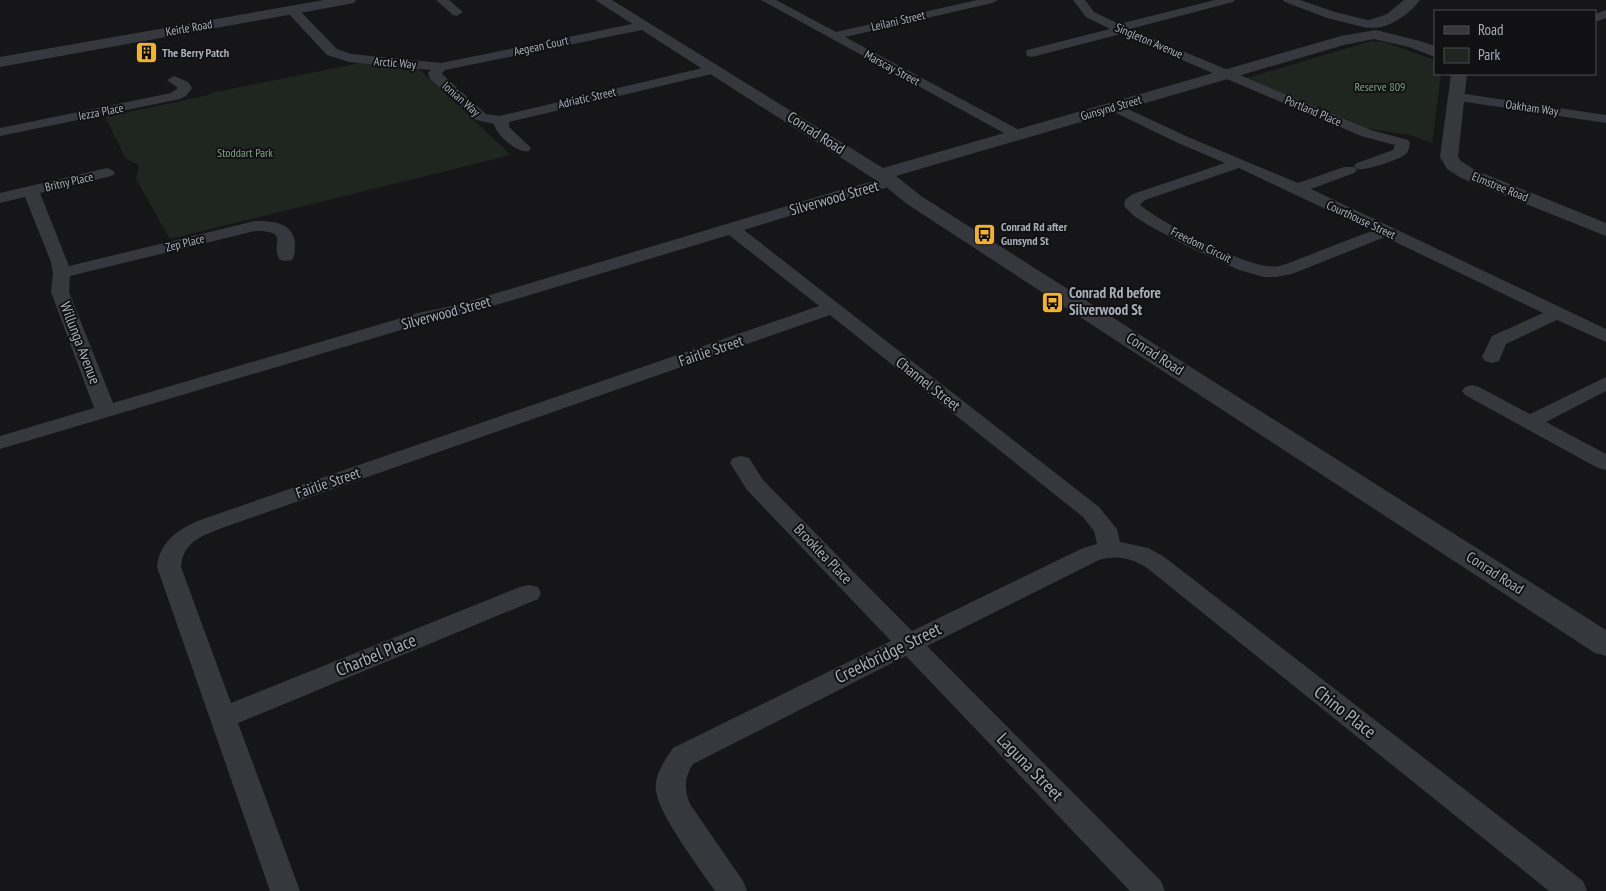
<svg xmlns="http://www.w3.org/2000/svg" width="1606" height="891" viewBox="0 0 1606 891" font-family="'PT Sans Narrow',sans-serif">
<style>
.green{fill:#1e261f}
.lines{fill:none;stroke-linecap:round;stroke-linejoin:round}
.minor{fill:#37383d;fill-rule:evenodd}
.tertiary{fill:#37383d;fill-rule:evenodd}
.labels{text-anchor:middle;stroke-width:4;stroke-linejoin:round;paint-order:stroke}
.far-street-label{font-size:12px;fill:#a8adb8;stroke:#111113}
.far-poi-label{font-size:12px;font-weight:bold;fill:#a8adb8;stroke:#111113;text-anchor:start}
.far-park-label{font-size:12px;fill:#7fa381;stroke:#111113}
.street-label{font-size:15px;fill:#a8adb8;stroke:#111113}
.poi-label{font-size:15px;font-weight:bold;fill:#a8adb8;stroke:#111113;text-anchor:start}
.near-street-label{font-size:18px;fill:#a8adb8;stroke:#111113}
</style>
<rect width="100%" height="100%" fill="#161618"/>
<!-- green -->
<path class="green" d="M 1371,41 L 1384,42 L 1435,60 L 1435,74 L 1441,74 L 1432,143 L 1410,135 L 1369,129 L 1247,78 Z
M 365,62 L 418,68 L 511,155 L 170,239 L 136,179 L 139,165 L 126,159 L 105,117 L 209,95 L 211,93 Z"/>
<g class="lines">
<!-- minor -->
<path class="minor" d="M 436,0 L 449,0 L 463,12 L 457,16 L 453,15 Z
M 761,0 L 776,0 L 836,32 L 977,0 L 998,0 L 992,3 L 845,37 L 1023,132 L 1025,135 L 1023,138 L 1013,138 Z
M 1073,0 L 1085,0 L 1094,12 L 1119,24 L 1215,0 L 1235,0 L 1233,2 L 1130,29 L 1371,130 L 1408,140 L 1410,143 C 1409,147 1409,151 1406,154 C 1399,160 1365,171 1357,169 L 1354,166 L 1357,163 L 1393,150 L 1395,145 L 1361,136 L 1121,34 L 1032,57 L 1027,56 L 1026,53 L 1027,50 L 1110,29 L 1086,17 Z
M 1283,0 L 1300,0 L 1335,12 L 1371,21 L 1373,24 L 1367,28 L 1327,18 L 1285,2 Z
M 292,6 L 296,7 L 337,49 L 351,54 L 441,63 L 642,22 L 648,26 L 642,30 L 445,70 L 442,74 L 486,114 L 499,116 L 711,66 L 718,70 L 716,73 L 509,122 L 509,127 L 531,148 L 529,151 C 518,154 496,135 494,124 L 476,120 L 430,79 L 428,73 L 431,70 L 349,62 L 327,55 L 288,13 L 286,10 L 288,7 Z
M 1606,10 L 1606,18 L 1595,22 L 1595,14 Z
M 174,76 L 188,82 L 192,88 L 186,96 L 180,99 L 0,136 L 0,128 L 171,93 L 178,88 L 167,80 Z
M 1458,93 L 1606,115 L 1606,123 L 1453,100 L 1451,97 Z
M 1115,103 L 1188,137 L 1298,183 L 1344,167 L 1354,167 L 1357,170 L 1354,173 L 1311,189 L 1606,329 L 1606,342 L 1557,320 L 1506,344 L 1499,361 L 1492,363 L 1485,361 L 1482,357 L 1492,336 L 1543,313 L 1385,237 L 1292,274 L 1275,277 L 1264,277 L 1239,270 L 1185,245 L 1148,225 L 1134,216 L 1124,206 L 1125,200 L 1133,194 L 1225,163 L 1178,143 L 1110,110 L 1108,107 L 1110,104 ZM 1239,168 L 1372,231 C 1350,239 1329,247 1307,256 C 1298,259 1288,264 1279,266 C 1252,272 1162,223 1140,205 L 1145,200 Z
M 107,168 L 112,170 L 115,173 L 112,176 L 40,193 L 69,266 L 255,221 C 272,221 294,222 295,244 C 295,250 295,255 292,260 L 286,261 L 280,260 C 269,244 292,231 255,231 L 70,276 L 69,292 L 113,403 L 418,313 L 457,305 L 850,187 L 892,177 L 898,179 L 900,182 L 898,185 L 860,194 L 744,230 L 1099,507 L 1117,529 L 1120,542 L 1148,548 L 1163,556 L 1583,881 L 1587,891 L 1549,891 L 1147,568 C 1131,558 1118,555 1099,560 L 927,646 L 1161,881 L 1165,891 L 1130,891 L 906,656 L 693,764 C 684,778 684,789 690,804 L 743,881 L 747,891 L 715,891 C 700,869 659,815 656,791 C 654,775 665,760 673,748 L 891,641 L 747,490 L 730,463 L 733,458 L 741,456 L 749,458 L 763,480 L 912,631 L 1083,548 L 1097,544 L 1094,531 L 1083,517 L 830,315 L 219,529 C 199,537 183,543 181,567 L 231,703 L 520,587 L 529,585 L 538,587 L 541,593 L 538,599 L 238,723 L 300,891 L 270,891 L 157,567 C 160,540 180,528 203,519 L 819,306 L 729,235 L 466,314 L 428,322 L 0,449 L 0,436 L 94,408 L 51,292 L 53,273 L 51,262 L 25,197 L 0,203 L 0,193 Z
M 1606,377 L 1606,391 L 1546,422 L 1606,454 L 1606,470 L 1598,468 L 1465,395 L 1462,391 L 1465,387 L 1472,385 L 1479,387 L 1530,414 Z"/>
<!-- tertiary -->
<path class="tertiary" d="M 324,0 L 356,0 L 354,3 L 349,4 L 0,67 L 0,57 Z
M 595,0 L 612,0 L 883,168 L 1341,36 L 1376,30 L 1420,41 L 1435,46 L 1435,57 L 1409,47 L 1374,39 L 1344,45 L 896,176 L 921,196 L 1606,630 L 1606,656 L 1595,653 L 907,204 L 885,186 Z
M 1404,0 L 1420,0 C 1410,14 1385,32 1367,27 L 1364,24 L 1367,21 L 1387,14 Z
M 1451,74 L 1467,74 L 1458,157 L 1461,161 L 1475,170 L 1606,223 L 1606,236 L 1461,178 L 1447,169 L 1440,157 Z"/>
</g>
<!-- icons -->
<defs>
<symbol id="building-square" viewBox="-11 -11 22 22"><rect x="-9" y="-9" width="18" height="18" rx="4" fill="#f2b134" stroke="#111113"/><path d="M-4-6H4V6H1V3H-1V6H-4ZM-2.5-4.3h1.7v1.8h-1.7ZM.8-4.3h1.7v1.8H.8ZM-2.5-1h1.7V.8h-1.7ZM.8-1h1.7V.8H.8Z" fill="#111"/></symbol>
<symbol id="bus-square" viewBox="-11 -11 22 22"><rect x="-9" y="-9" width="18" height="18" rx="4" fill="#f2b134" stroke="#111113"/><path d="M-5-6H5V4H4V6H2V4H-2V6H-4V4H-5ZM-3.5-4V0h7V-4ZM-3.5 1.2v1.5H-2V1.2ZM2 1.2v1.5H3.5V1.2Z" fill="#111"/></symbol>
</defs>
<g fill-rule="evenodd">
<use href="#building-square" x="134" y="40" width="25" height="25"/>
<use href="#bus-square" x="972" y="222" width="25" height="25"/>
<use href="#bus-square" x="1040" y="290" width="25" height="25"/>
</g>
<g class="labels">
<!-- far-street labels -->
<g class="far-street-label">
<text transform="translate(898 21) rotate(-13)" y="4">Leilani Street</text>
<text transform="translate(189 28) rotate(-10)" y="4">Keirle Road</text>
<text transform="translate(1149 41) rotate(23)" y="4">Singleton Avenue</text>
<text transform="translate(541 46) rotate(-12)" y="4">Aegean Court</text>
<text transform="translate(395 63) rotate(5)" y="4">Arctic Way</text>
<text transform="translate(892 68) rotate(28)" y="4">Marscay Street</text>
<text transform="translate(587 98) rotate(-13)" y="4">Adriatic Street</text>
<text transform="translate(461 99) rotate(41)" y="4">Ionian Way</text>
<text transform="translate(1111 108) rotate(-16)" y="4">Gunsynd Street</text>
<text transform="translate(1532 108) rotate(8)" y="4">Oakham Way</text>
<text transform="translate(1313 111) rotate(23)" y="4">Portland Place</text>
<text transform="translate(101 112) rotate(-11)" y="4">Iezza Place</text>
<text transform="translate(69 182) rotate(-13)" y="4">Britny Place</text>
<text transform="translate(1500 187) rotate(22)" y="4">Elmstree Road</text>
<text transform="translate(1361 220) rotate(25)" y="4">Courthouse Street</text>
<text transform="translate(185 243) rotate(-14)" y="4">Zep Place</text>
<text transform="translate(1201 245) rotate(26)" y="4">Freedom Circuit</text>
</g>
<!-- far-poi labels -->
<g class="far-poi-label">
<text x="162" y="57">The Berry Patch</text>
<text x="1001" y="231">Conrad Rd after<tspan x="1001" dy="14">Gunsynd St</tspan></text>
</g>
<!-- far-park labels -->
<g class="far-park-label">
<text x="1380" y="91">Reserve 809</text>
<text x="245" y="157">Stoddart Park</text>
</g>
<!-- street labels -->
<g class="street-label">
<text transform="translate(816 133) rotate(33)" y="5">Conrad Road</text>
<text transform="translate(834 198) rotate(-16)" y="5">Silverwood Street</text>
<text transform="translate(446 313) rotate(-15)" y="5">Silverwood Street</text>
<text transform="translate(80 343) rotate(69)" y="5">Willunga Avenue</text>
<text transform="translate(711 351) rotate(-19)" y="5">Fairlie Street</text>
<text transform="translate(1155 354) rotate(33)" y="5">Conrad Road</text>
<text transform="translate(928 384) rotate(38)" y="5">Channel Street</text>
<text transform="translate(328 483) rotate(-19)" y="5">Fairlie Street</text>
<text transform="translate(823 554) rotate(46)" y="5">Brooklea Place</text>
<text transform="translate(1495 573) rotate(33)" y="5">Conrad Road</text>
</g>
<!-- poi labels -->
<g class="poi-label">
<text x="1069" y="298">Conrad Rd before<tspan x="1069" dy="17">Silverwood St</tspan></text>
</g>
<!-- near-street labels -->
<g class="near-street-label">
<text transform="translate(888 653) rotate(-26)" y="6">Creekbridge Street</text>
<text transform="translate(376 655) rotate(-22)" y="6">Charbel Place</text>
<text transform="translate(1345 712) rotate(38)" y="6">Chino Place</text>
<text transform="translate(1030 767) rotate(46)" y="6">Laguna Street</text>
</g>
</g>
<!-- legend -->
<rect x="1434" y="10" width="162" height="65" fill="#111113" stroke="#4d4f55"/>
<rect x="1444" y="26" width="25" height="8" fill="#37383d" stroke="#4d4f55"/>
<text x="1478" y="35" font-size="15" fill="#a8adb8">Road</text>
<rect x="1444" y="48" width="25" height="15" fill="#1e261f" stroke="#4d4f55"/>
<text x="1478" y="60" font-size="15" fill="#a8adb8">Park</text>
</svg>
